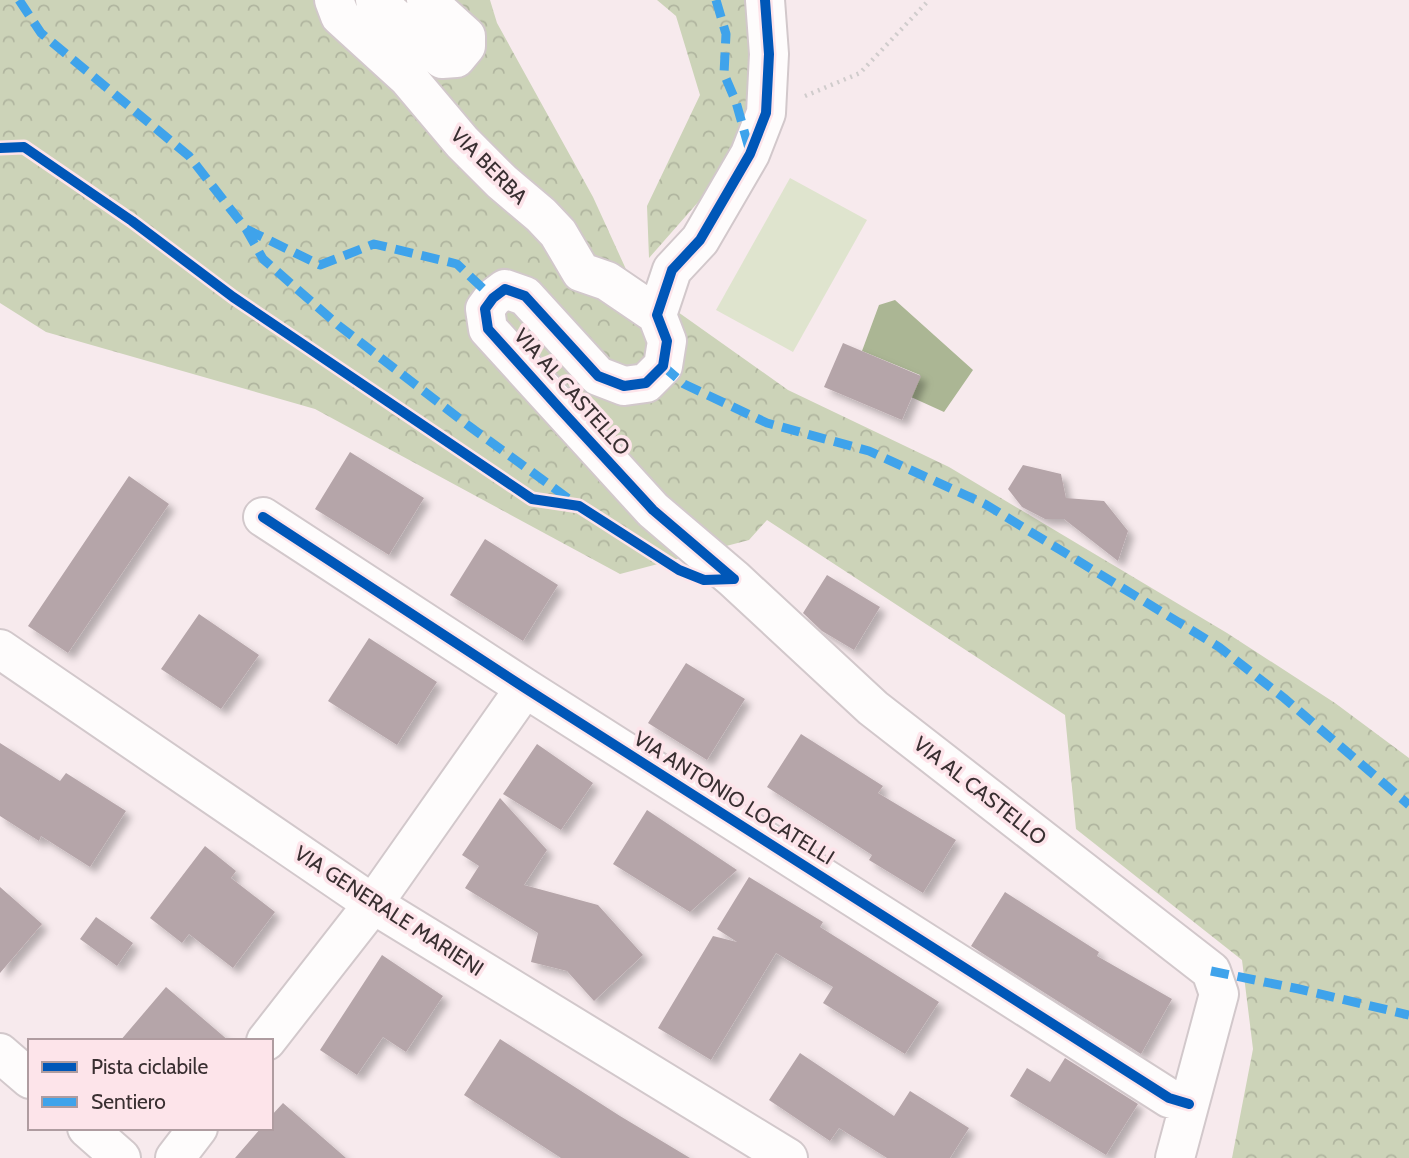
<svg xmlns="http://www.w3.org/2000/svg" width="1409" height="1158" viewBox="0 0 1409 1158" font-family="Cabin,sans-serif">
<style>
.forest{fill:url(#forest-crowns)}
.pitch{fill:#dfe4ce}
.water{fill:#abb694}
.building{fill:#b5a5a9;filter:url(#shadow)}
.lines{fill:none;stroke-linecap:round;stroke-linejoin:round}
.street-casing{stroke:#d2c8cb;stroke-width:42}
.path{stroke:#d0cccc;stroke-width:4.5;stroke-dasharray:2 5;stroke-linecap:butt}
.street{stroke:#fefcfc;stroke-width:38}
.quiet{stroke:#3fa3eb;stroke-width:9;stroke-dasharray:18 9;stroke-linecap:butt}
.cycleway-casing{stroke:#fde4ea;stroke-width:15}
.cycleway{stroke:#0057b8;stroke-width:10}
.labels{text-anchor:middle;stroke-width:7;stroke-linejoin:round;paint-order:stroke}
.street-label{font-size:21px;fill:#392f31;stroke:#fde4ea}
</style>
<defs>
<pattern id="forest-crowns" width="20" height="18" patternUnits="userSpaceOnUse" patternTransform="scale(1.75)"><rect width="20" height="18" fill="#ccd3b8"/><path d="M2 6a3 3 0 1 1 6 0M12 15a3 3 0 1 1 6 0" fill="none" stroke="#b0b59f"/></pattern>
<filter id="shadow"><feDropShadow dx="6" dy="6" stdDeviation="3.5" flood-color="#0004"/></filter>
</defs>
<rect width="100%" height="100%" fill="#f7eaed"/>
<!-- forest -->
<path class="forest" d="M 0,0 L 490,0 L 497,23 L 593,197 L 630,278 L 788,390 L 949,467 L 1227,633 L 1335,703 L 1409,758 L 1409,1158 L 1232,1158 L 1253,1049 L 1242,960 L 1076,829 L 1065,715 L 767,520 L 749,540 L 620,574 L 315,409 L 46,332 L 0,303 Z
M 657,0 L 755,0 L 771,81 L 722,175 L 649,258 L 647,206 L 700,95 L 676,16 Z"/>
<!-- pitch -->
<path class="pitch" d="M 790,178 L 867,220 L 793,352 L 716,310 Z"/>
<!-- water -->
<path class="water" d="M 895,300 L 973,370 L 944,412 L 911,397 L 920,375 L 862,351 L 879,305 Z"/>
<!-- building -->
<path class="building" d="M 843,343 L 921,376 L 902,420 L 824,387 Z
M 350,452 L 424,498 L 389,555 L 315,509 Z
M 1023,465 L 1061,474 L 1066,498 L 1104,501 L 1128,531 L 1118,561 L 1064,519 L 1045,519 L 1022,507 L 1008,489 Z
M 129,476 L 169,504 L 68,653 L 28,626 Z
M 485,539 L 558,585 L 523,641 L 450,595 Z
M 827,575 L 880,607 L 854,650 L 822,631 L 803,613 Z
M 199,614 L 259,655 L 221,709 L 161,669 Z
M 369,638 L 437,682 L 397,745 L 328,701 Z
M 686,663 L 745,699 L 707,760 L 648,723 Z
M 801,734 L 883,786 L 878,793 L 956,840 L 923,893 L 869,860 L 872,855 L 767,787 Z
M 0,743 L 60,781 L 66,773 L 126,811 L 90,867 L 41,836 L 39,841 L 0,816 Z
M 537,744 L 593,783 L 561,830 L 503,794 Z
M 500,798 L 547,850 L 524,885 L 598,905 L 643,955 L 594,1001 L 567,971 L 531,962 L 538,933 L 465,888 L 479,866 L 462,855 Z
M 647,810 L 737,870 L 690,912 L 613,864 Z
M 205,846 L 236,871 L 231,878 L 275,912 L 233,968 L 189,934 L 182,943 L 150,918 Z
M 749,877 L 823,922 L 820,927 L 939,1002 L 905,1054 L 823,1003 L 833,987 L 776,953 L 711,1060 L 658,1028 L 713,936 L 737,942 L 717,929 Z
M 0,887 L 42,924 L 0,973 Z
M 1005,892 L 1099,952 L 1097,956 L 1172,999 L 1141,1054 L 971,946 Z
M 96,917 L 133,943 L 117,966 L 80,939 Z
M 382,955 L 443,996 L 406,1052 L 383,1037 L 357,1075 L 320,1050 Z
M 166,987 L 229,1041 L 120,1041 Z
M 500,1039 L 620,1116 L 690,1158 L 561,1158 L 464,1095 Z
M 800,1053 L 894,1116 L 910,1091 L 969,1128 L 950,1158 L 887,1158 L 839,1128 L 830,1141 L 769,1100 Z
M 1065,1058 L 1138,1104 L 1106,1155 L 1010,1096 L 1027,1068 L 1050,1082 Z
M 283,1103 L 346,1158 L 235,1158 L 261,1128 L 271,1128 L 271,1116 Z"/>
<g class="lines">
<defs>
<path id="street" d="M 334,0 L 340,16 L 408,78 L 462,142 L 502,182 L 541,215 L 558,233 L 581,272 L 607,281 L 657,315
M 375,0 L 442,59 L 456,58 L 466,46 L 466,36 L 426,0
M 765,0 L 769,54 L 766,113 L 750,154 L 700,240 L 672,270 L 657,315 L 667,341 L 663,366 L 646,383 L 624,386 L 598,376 L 525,296 L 505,289 L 493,298 L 485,309 L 488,329 L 653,510 L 734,579 L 873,708 L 1211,971 L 1219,994 L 1175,1158
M 263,517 L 525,688 L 1169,1098 L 1189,1104
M 0,649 L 373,904 L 788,1158
M 266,1041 L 373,904 L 525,688
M 0,1053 L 30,1079
M 87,1128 L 121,1158
M 175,1158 L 198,1128"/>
</defs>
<!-- street casing -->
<use href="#street" class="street-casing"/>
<!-- path -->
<path class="path" d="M 805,96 L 860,73 L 929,0"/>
<!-- street -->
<use href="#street" class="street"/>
<!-- quiet -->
<path class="quiet" d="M 19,0 L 41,33 L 189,156 L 246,229 L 263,259 L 338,325 L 469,426 L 573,502
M 716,0 L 726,34 L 724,74 L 736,102 L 750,152
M 246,229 L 320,265 L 374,244 L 457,264 L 493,298
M 663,366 L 684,384 L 767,423 L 869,451 L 985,504 L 1219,647 L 1284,698 L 1409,805
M 1211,971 L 1299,989 L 1409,1015"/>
<defs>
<path id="cycleway" d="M 0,148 L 24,147 L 132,221 L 233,297 L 532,499 L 579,506 L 679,570 L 704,580 L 734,579
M 263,517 L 525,688 L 1169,1098 L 1189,1104
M 734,579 L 653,510 L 560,409 L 488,329 L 485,309 L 493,298 L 505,289 L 525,296 L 598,376 L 624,386 L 646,383 L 663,366 L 667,341 L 657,315 L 672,270 L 700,240 L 750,154 L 766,113 L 769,54 L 765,0"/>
</defs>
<!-- cycleway casing -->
<use href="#cycleway" class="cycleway-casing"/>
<!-- cycleway -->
<use href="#cycleway" class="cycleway"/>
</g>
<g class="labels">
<!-- street labels -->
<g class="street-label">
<text transform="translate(489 166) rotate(45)" y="7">VIA BERBA</text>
<text transform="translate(572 392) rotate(48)" y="7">VIA AL CASTELLO</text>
<text transform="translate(980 791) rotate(38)" y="7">VIA AL CASTELLO</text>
<text transform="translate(734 798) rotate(32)" y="7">VIA ANTONIO LOCATELLI</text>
<text transform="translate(389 911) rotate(33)" y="7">VIA GENERALE MARIENI</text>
</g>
</g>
<!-- legend -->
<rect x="28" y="1039" width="245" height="91" fill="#fde4ea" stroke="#af9ca0" stroke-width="2"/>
<rect x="42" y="1062" width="35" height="10" fill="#0057b8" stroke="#af9ca0" stroke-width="2"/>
<text x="91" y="1074" font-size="21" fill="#392f31">Pista ciclabile</text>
<rect x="42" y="1097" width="35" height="10" fill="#3fa3eb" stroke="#af9ca0" stroke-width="2"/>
<text x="91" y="1109" font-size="21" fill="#392f31">Sentiero</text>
</svg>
